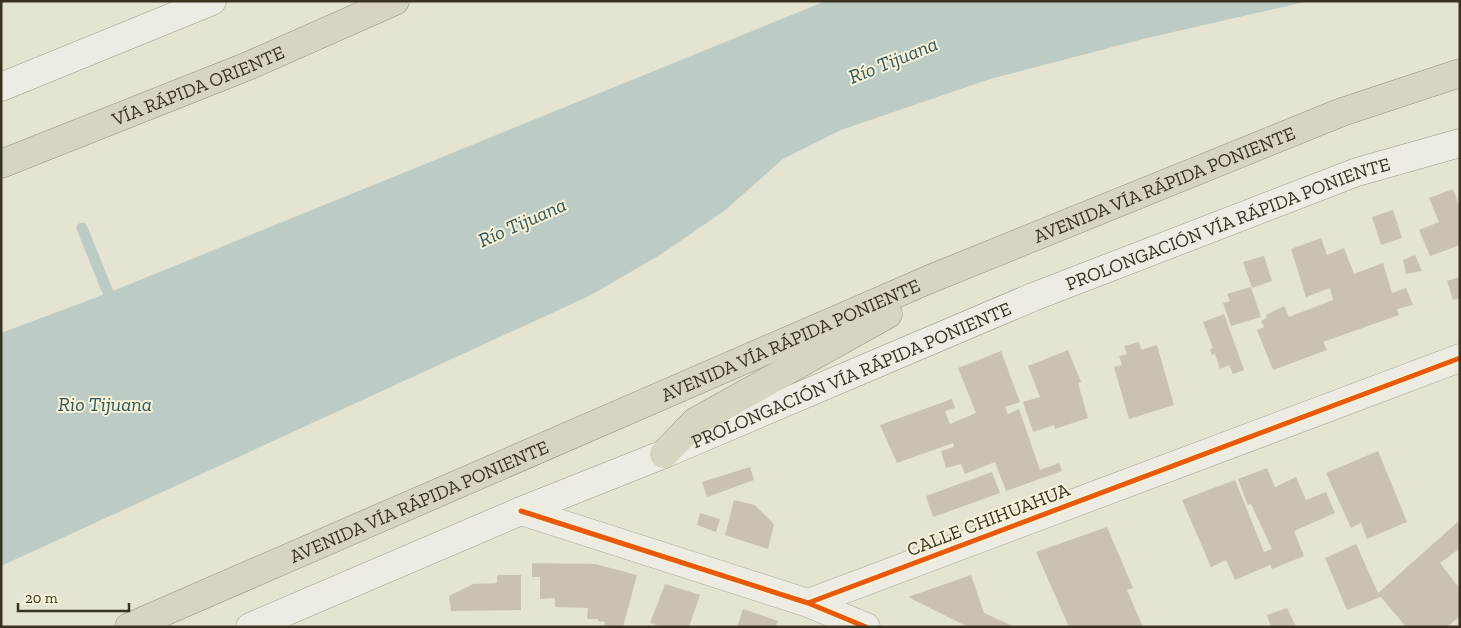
<svg xmlns="http://www.w3.org/2000/svg" width="1461" height="628" viewBox="0 0 1461 628" font-family="'Zilla Slab',serif">
<style>
.water{fill:#bcccc4}
.lines{fill:none;stroke-linecap:round;stroke-linejoin:round}
.stream{stroke:#bcccc4;stroke-width:11}
.building{fill:#c9c2b2}
.street-casing{stroke:#aba899;stroke-width:29}
.secondary-casing{stroke:#9a978a;stroke-width:29}
.highway-casing{stroke:#908d80;stroke-width:29}
.street{stroke:#eeece2;stroke-width:28}
.secondary{stroke:#eeece2;stroke-width:28}
.highway{stroke:#d8d4c2;stroke-width:28}
.cycleway-casing{stroke:#f5f2d9;stroke-width:8}
.cycleway{stroke:#e8590c;stroke-width:5}
.labels{text-anchor:middle;stroke-width:4;stroke-linejoin:round;paint-order:stroke}
.street-label{font-size:19px;fill:#3a3221;stroke:#f5f2d9}
.water-label{font-size:20px;font-style:italic;fill:#315559;stroke:#f5f2d9}
</style>
<rect width="100%" height="100%" fill="#e5e3d1"/>
<!-- water -->
<path class="water" d="M 826,1 L 1309,1 L 1147,38 L 990,79 L 841,130 L 783,159 L 724,211 L 660,255 L 589,296 L 1,566 L 1,333 L 108,293 Z"/>
<g class="lines">
<!-- stream -->
<path class="stream" d="M 82,228 L 113,305"/>
</g>
<!-- building -->
<path class="building" d="M 1453,189 L 1460,208 L 1460,245 L 1430,256 L 1419,230 L 1439,222 L 1429,198 Z
M 1393,210 L 1402,238 L 1381,245 L 1372,217 Z
M 1321,238 L 1327,255 L 1344,248 L 1354,274 L 1383,263 L 1392,293 L 1406,288 L 1413,305 L 1397,309 L 1399,315 L 1323,342 L 1327,350 L 1273,370 L 1257,330 L 1264,327 L 1261,321 L 1267,318 L 1266,315 L 1284,306 L 1289,317 L 1333,300 L 1330,288 L 1306,297 L 1291,249 Z
M 1415,255 L 1422,271 L 1406,274 L 1403,260 Z
M 1264,256 L 1272,281 L 1252,288 L 1243,262 Z
M 1460,277 L 1460,298 L 1453,300 L 1447,281 Z
M 1251,287 L 1261,317 L 1231,326 L 1223,303 L 1230,301 L 1227,294 Z
M 1224,314 L 1244,370 L 1233,374 L 1229,365 L 1220,369 L 1215,354 L 1212,355 L 1210,349 L 1213,348 L 1203,322 Z
M 1139,342 L 1141,350 L 1157,345 L 1174,405 L 1129,419 L 1114,367 L 1122,365 L 1119,356 L 1127,354 L 1124,346 Z
M 1068,350 L 1081,382 L 1078,383 L 1088,418 L 1055,429 L 1054,425 L 1033,432 L 1023,402 L 1040,397 L 1028,366 Z
M 1001,351 L 1020,402 L 1005,407 L 1008,414 L 1019,409 L 1040,470 L 1059,463 L 1062,471 L 1006,491 L 995,462 L 965,474 L 961,464 L 946,468 L 941,451 L 954,447 L 953,443 L 897,463 L 880,425 L 952,399 L 955,408 L 945,411 L 950,424 L 976,413 L 958,368 Z
M 1378,451 L 1407,522 L 1367,539 L 1361,523 L 1351,528 L 1326,473 Z
M 750,467 L 754,480 L 707,497 L 702,482 Z
M 1267,468 L 1275,487 L 1296,477 L 1306,500 L 1326,492 L 1335,513 L 1294,531 L 1304,556 L 1272,569 L 1270,565 L 1235,580 L 1226,560 L 1211,567 L 1182,500 L 1235,480 L 1264,552 L 1272,549 L 1251,504 L 1248,505 L 1238,479 Z
M 992,472 L 1000,493 L 933,517 L 926,496 Z
M 734,500 L 755,505 L 774,524 L 768,549 L 725,535 Z
M 700,513 L 720,519 L 716,532 L 697,525 Z
M 1460,520 L 1460,548 L 1440,563 L 1460,589 L 1460,616 L 1447,627 L 1406,627 L 1381,597 L 1347,610 L 1325,558 L 1356,544 L 1378,593 Z
M 1107,527 L 1133,588 L 1127,590 L 1143,627 L 1069,627 L 1036,552 Z
M 532,563 L 595,564 L 637,575 L 623,627 L 604,627 L 605,622 L 598,621 L 598,619 L 587,619 L 588,608 L 555,607 L 555,598 L 540,599 L 540,577 L 532,577 Z
M 497,575 L 521,575 L 521,610 L 451,611 L 449,596 L 473,584 L 497,583 Z
M 971,575 L 984,613 L 1015,627 L 968,627 L 908,597 Z
M 665,584 L 700,595 L 689,627 L 662,627 L 650,623 Z
M 1287,608 L 1296,627 L 1271,627 L 1267,615 Z
M 743,609 L 778,621 L 776,627 L 737,627 Z"/>
<g class="lines">
<defs>
<path id="street" d="M 521,511 L 808,603 L 866,627
M 808,603 L 1460,358"/>
<g id="secondary">
<path d="M 1,87 L 212,1"/>
<path id="s1" d="M 250,627 L 521,511 L 664,454 L 1033,297 L 1357,172 L 1460,143"/>
</g>
<g id="highway">
<path id="s2" d="M 1,164 L 248,66 L 395,1"/>
<path d="M 664,454 L 695,422 L 888,314"/>
<path id="s3" d="M 129,627 L 930,279 L 1342,112 L 1460,73"/>
</g>
</defs>
<!-- street casing -->
<use href="#street" class="street-casing"/>
<!-- secondary casing -->
<use href="#secondary" class="secondary-casing"/>
<!-- highway casing -->
<use href="#highway" class="highway-casing"/>
<!-- street -->
<use href="#street" class="street"/>
<!-- secondary -->
<use href="#secondary" class="secondary"/>
<!-- highway -->
<use href="#highway" class="highway"/>
<defs>
<path id="cycleway" d="M 521,511 L 808,603 L 866,627
M 808,603 L 1460,358"/>
</defs>
<!-- cycleway casing -->
<use href="#cycleway" class="cycleway-casing"/>
<!-- cycleway -->
<use href="#cycleway" class="cycleway"/>
</g>
<g class="labels">
<!-- street labels -->
<g class="street-label">
<text dy="7" stroke="none"><textPath href="#s2" startOffset="212">VÍA RÁPIDA ORIENTE</textPath></text>
<text dy="7" stroke="none"><textPath href="#s3" startOffset="1126">AVENIDA VÍA RÁPIDA PONIENTE</textPath></text>
<text dy="7" stroke="none"><textPath href="#s1" startOffset="1058">PROLONGACIÓN VÍA RÁPIDA PONIENTE</textPath></text>
<text dy="7" stroke="none"><textPath href="#s3" startOffset="721">AVENIDA VÍA RÁPIDA PONIENTE</textPath></text>
<text dy="7" stroke="none"><textPath href="#s1" startOffset="652">PROLONGACIÓN VÍA RÁPIDA PONIENTE</textPath></text>
<text dy="7" stroke="none"><textPath href="#s3" startOffset="316">AVENIDA VÍA RÁPIDA PONIENTE</textPath></text>
<text transform="translate(988 519) rotate(-21)" y="7">CALLE CHIHUAHUA</text>
</g>
<!-- water labels -->
<g class="water-label">
<text transform="translate(893 60) rotate(-22)" y="7">Río Tijuana</text>
<text transform="translate(522 222) rotate(-24)" y="7">Río Tijuana</text>
<text x="105" y="411">Rio Tijuana</text>
</g>
</g>
<!-- border -->
<rect width="1461" height="628" fill="none" stroke="#3a3221" stroke-width="5"/>
<!-- scale -->
<path d="M18 603v8h111v-8" fill="none" stroke="#3a3221" stroke-width="2.5"/>
<text x="25" y="603" font-size="15" fill="#3a3221" stroke="#f5f2d9" stroke-width="4" paint-order="stroke">20 m</text>
</svg>
